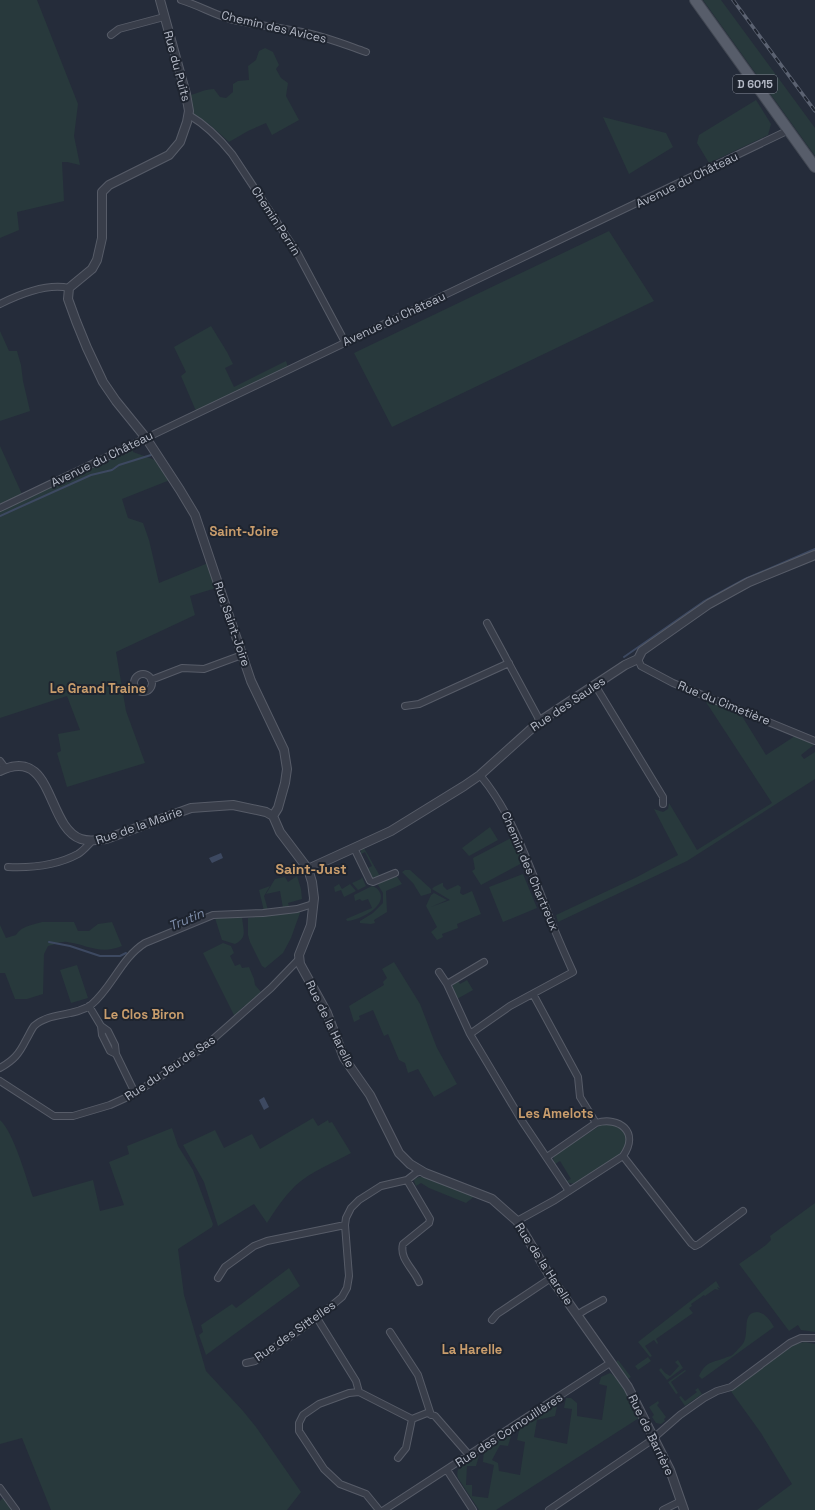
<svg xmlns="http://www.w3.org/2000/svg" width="815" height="1510" viewBox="0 0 815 1510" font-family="'Space Grotesk',sans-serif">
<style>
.green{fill:#28393c}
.water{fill:#3d4961}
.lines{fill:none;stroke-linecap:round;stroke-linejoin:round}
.stream{stroke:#3d4961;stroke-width:2}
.minor-casing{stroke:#575c68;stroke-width:8}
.tertiary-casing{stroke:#575c68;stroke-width:10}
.primary-casing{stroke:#424853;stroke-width:12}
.minor{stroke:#393e4a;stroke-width:6}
.tertiary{stroke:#393e4a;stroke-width:8}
.primary{stroke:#575d6a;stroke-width:10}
.rail-casing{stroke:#5b6271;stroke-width:3.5}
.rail{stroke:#1e242f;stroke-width:2;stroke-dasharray:6;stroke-linecap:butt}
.labels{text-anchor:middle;stroke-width:4;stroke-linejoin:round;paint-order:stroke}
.shield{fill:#1e242f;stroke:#878c99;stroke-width:1}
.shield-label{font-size:11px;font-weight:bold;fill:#b4b9c6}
.street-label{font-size:12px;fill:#b4b9c6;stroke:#1e242f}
.neighbourhood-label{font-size:13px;font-weight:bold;fill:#c99d6c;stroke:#1e242f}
.water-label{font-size:13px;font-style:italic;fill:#7f8eaa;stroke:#1e242f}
.quarter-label{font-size:14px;font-weight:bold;fill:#c99d6c;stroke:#1e242f}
</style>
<rect width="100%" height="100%" fill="#252c3a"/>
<!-- green -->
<path class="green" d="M 0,0 L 37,0 L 78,104 L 74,136 L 80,165 L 67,162 L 62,162 L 64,201 L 17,212 L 19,230 L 0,238 Z
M 703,0 L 721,0 L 815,128 L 815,156 Z
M 265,48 L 273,52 L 279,65 L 276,69 L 281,78 L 288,83 L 286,96 L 299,120 L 272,135 L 266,123 L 248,131 L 229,142 L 209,124 L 193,114 L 190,95 C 199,93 205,89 214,89 L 220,97 L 226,98 L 233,92 L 233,84 L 238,81 L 249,80 L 248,66 L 256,60 L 259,51 Z
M 756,100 L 771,124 L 768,135 L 709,163 L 697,143 L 699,135 Z
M 603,117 L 666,133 L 673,147 L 629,174 Z
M 609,231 L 654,301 L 392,427 L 354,353 Z
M 211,326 L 227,352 L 233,364 L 225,368 L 234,387 L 286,361 L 288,367 L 196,411 L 181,376 L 186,372 L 174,347 Z
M 0,331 L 9,351 L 17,351 L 21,365 L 23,381 L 30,411 L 0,421 Z
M 0,446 L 22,494 L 0,504 Z
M 134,447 L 133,452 L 155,460 L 170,480 L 122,499 L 128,518 L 143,523 L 149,540 L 159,583 L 208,563 L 216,588 L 190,596 L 195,615 L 116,652 L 126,711 L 145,763 L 67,787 L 57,753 L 61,751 L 58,734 L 80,730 L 67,696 L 0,718 L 0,511 Z
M 704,699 L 740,713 L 766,755 L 795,736 L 815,744 L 801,755 L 804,759 L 815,752 L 815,779 L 687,861 L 558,922 L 556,915 L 637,877 L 678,855 L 654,809 L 663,812 L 668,809 L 669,803 L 697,850 L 772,803 Z
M 490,827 L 498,840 L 469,856 L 462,848 Z
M 513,837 L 524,862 L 481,885 L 472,871 L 475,869 L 473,858 Z
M 364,848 L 381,878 L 374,880 L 371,878 L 368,868 L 372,866 L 365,852 L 361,854 L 361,850 Z
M 405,870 L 410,870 L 431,889 L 431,893 L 421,896 L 413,883 L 402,872 Z
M 523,874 L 537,908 L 503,922 L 489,887 Z
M 396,875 L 402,884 L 386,891 L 387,912 L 374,920 L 375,923 L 371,924 L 360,923 L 360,921 L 373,913 L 383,903 L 383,893 L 378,885 L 379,882 Z
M 297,876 L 301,889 L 302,899 L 288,903 L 289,906 L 283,908 L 280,891 L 266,894 L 275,879 L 285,877 L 288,882 Z
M 362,877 L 366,886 L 358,890 L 352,883 L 361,879 Z
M 442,883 L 443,883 L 443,886 L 447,890 L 458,885 L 461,887 L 460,893 L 463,895 L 472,891 L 481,914 L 457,924 L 458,928 L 442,934 L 443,937 L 437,940 L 431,932 L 437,927 L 426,906 L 431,895 L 434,893 L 447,900 L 431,907 L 450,900 L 432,889 L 434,887 Z
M 339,884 L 342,889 L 350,884 L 356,891 L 344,897 L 341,890 L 335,892 L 334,887 Z
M 270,886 L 264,896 L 268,910 L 264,911 L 259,890 Z
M 372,886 C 375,887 377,888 379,891 C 389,906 358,921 347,921 L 346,919 L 372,908 L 368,899 L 362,901 L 360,899 L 355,901 L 354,895 Z
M 301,910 L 291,938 L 283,953 L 265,968 L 262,966 L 250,942 L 248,935 L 248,918 L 274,915 Z
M 224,917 L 242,917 C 243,930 248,938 235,944 L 222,940 L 215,918 Z
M 42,922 L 74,922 L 78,931 L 89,931 L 98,924 L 112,922 L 122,946 C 100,955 88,945 67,942 C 61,941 54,945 48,946 L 44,954 L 43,994 L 27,999 L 15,999 L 5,973 L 0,973 L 0,925 L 6,938 L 16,935 C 21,926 33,925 42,922 Z
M 223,943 L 231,946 L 234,953 L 230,956 L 235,966 L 240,964 L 242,968 L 249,967 L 254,979 L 255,985 L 262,993 L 247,1006 L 244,1006 L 239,1011 L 239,1014 L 235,1017 L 203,953 Z
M 394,962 L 420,1004 L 437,1048 L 457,1084 L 434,1097 L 418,1069 L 408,1073 L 405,1063 L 399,1060 L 388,1034 L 384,1036 L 373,1010 L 359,1016 L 360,1019 L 354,1022 L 349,1006 L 384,985 L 383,982 L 387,978 L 382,969 Z
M 77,965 L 88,998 L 71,1003 L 60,970 Z
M 467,980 L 473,990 L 457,999 L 453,989 L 453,984 L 458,981 L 460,984 Z
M 313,1118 L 318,1126 L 328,1120 L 329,1123 L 332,1122 L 351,1153 C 333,1163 310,1172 295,1186 C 284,1197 275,1210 267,1223 L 254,1204 L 218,1226 L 204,1182 L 183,1145 L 215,1130 L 224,1148 L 252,1134 L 260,1149 Z
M 0,1120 C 14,1133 26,1178 33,1197 L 93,1180 L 100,1211 L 124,1205 L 109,1162 L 129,1154 L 127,1146 L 172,1128 L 178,1146 L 193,1170 L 213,1224 L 212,1227 L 178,1249 L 184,1295 L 206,1371 L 243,1411 L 256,1427 L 301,1492 L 287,1510 L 51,1510 L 22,1438 L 0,1444 Z
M 604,1123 L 620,1126 C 624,1132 629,1138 626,1146 C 622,1157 586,1177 575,1184 L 569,1183 L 566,1181 L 571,1179 L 560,1161 L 555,1164 L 553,1159 L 555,1155 Z
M 419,1177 L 426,1177 L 475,1196 L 466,1203 L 429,1188 L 421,1183 L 416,1186 L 414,1181 L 415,1179 Z
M 815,1203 L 815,1332 L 801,1330 L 798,1325 L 789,1331 L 739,1264 L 766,1245 L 771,1240 L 770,1236 Z
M 289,1268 L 300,1286 L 206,1355 L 199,1335 L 203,1332 L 201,1325 L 232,1304 L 236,1308 Z
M 716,1281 L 720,1288 L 717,1287 L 719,1290 L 715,1289 L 705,1296 L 704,1295 L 691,1304 L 692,1306 L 689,1308 L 693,1313 L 656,1339 L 658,1343 L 657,1344 L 654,1340 L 645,1346 L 652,1356 L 650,1357 L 638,1342 Z
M 757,1312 C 765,1313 770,1320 774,1327 L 702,1379 L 699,1376 C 706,1361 712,1363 725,1358 C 726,1357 730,1356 731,1356 C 733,1355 740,1347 742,1345 C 751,1335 740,1313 757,1312 Z
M 805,1342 L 815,1344 L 815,1510 L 757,1510 L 792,1484 L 761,1433 L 730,1390 L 795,1344 Z
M 648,1357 L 651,1361 L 638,1370 L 635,1366 Z
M 618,1360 L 631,1377 L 628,1379 L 616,1362 Z
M 678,1360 L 683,1368 L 667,1380 L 659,1370 L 661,1368 L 665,1373 L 670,1376 L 679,1366 L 675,1362 Z
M 685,1370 L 686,1371 L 671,1382 L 678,1393 L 676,1394 L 668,1382 Z
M 610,1373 C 621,1378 633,1407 639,1418 L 496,1510 L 479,1510 L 458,1478 C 454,1466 467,1461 475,1455 L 479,1456 L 476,1466 L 467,1466 L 466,1485 L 472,1485 L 472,1496 L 488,1498 L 494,1465 L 483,1462 L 484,1449 L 509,1433 L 512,1433 L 508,1446 L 500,1445 L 492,1460 L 498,1463 L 499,1471 L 520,1475 L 525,1442 L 517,1440 L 520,1426 L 555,1404 L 557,1406 L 555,1416 L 537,1420 L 534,1437 L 567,1444 L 572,1409 L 564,1408 L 566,1398 L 571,1398 L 577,1403 L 577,1416 L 602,1420 L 607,1386 L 599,1384 L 601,1377 Z
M 698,1388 L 702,1394 L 685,1406 L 679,1397 L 681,1396 L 685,1401 L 697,1392 L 695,1390 Z
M 658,1401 L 659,1403 L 657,1405 L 666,1417 L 664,1419 L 665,1421 L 661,1424 L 656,1423 L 652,1417 L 654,1415 L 649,1407 Z
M 3,1498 L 14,1510 L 0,1510 L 0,1501 Z"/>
<!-- water -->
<path class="water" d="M 221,853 L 223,858 L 212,863 L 209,858 Z
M 264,1097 L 269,1107 L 264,1110 L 259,1100 Z"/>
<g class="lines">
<!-- stream -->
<path class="stream" d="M 0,516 L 91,475 L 112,470 L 119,465 L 151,455
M 624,657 L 703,602 L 745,579 L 815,549
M 49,942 L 70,946 L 100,956 L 120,956 L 126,953"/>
<defs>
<path id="minor" d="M 181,0 C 198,5 213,14 230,19 C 254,25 278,27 302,32 C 324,36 346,45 366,52
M 111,35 L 119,29 L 164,17
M 189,115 C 206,125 220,139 232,154 L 298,254 L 345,342
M 0,304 C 20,294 47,283 69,288
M 0,508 L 789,130
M 487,623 L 540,721
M 638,659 L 641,666 L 673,683 L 815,741
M134 683a9 9 0 1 1 18 0a9 9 0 1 1-18 0Z
M 151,680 L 182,668 L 204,669 L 242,655
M 595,685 L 663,797 L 663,804
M 405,706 L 419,704 L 509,663
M 0,761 L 6,769
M 480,775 C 511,812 527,860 545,905 C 553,928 563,950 573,972 L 510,1006 L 470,1034 L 522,1121 L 569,1191
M 354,848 L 370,881 L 373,882 L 395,873
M 8,867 C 32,868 56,866 78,854 C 83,851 88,845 92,841
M 439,972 L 447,984 L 470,1034
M 447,984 L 484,962
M 533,994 L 578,1077 L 580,1097 L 596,1123
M 89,1006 L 101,1026 L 102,1035 L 110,1051 L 116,1054
M 101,1026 L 108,1031 L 115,1045 L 116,1054 L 135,1093
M 0,1068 C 14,1060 19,1054 26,1040 C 29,1035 31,1030 34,1026 C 49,1012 74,1017 91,1005 C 112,988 121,958 145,943 L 213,915 L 263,913 L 297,909 L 313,904
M 0,1081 L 54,1116 L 73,1116 L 110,1105 L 134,1094 L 163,1075 L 175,1065 L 203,1048 L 271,988 L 299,959
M 623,1156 L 691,1243 L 695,1246 L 699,1244 L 743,1211
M 407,1180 L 430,1219 L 429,1223 L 403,1244 C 399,1259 414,1269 419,1282
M 517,1221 L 555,1200 L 623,1156 C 640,1132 619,1116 596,1123 L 547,1157
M 218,1278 L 225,1267 L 254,1246 L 267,1241 L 345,1225 L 346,1218 L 351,1208 L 359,1200 L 381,1186 L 407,1180 L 416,1173 L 422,1171
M 577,1315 L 585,1310 L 603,1300
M 317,1318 L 356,1381 L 359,1392
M 492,1320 L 497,1314 L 551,1278
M 390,1332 L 418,1375 L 431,1415
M 246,1363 L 255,1361 L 317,1318 L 342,1297 L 347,1288 L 349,1276 L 345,1225
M 398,1458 L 406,1448 L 412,1419
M 447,1470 L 473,1510
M 0,1488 L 16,1510
M 379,1510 L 366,1494 L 340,1484 L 324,1469 L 299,1431 L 299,1423 L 303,1415 L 319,1404 L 349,1393 L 359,1392 L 412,1419 L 427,1413 L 435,1416 L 469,1455
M 384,1510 L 610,1363
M 549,1510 L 649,1442 L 680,1415 L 704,1398 L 717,1391 L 731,1387 L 790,1343 L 801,1338 L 815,1338
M 663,1510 L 681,1501"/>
<path id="tertiary" d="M 160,0 L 186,94 L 189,111 L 187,122 L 180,142 L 169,155 L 109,185 L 102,192 L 102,238 L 97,260 L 92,269 L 69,288 L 68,299 L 76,321 L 87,348 L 103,382 L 116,401 L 146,438 L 180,490 L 195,515 L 251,681 L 284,750 L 287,769 L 285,783 L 278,808 L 273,816
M 0,771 C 54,745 46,827 81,839 C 90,842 97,840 106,839 L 191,808 L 233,805 L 266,812 L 273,816
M 273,816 L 280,832 L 308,869 L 312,882 L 314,898 L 311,925 L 299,955 L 300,964 L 327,1013 L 344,1058 L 370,1095 L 399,1153 L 410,1164 L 425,1173 L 492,1199 L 517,1221 L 551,1278 L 628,1387 L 670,1470 L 684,1510
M 308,869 L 391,831 L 464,786 L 480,775 L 540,721 L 625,665 L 638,659 L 642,651 L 709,604 L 749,582 L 815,555"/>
<path id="primary" d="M 695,0 L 815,167"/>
</defs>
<!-- minor casing -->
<use href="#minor" class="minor-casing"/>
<!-- tertiary casing -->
<use href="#tertiary" class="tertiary-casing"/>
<!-- primary casing -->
<use href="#primary" class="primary-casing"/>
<!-- minor -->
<use href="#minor" class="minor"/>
<!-- tertiary -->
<use href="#tertiary" class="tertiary"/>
<!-- primary -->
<use href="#primary" class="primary"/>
<defs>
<path id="rail" d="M 733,0 L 815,111"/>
</defs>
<!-- rail casing -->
<use href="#rail" class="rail-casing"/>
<!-- rail -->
<use href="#rail" class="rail"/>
</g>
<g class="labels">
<!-- shield labels -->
<rect class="shield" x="733" y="75" width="44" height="18" rx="3"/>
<g class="shield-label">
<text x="755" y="88">D 6015</text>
</g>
<!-- street labels -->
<g class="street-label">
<text transform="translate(274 27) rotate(13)" y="4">Chemin des Avices</text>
<text transform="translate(177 66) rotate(75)" y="4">Rue du Puits</text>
<text transform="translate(687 180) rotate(-26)" y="4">Avenue du Château</text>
<text transform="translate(276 221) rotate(57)" y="4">Chemin Perrin</text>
<text transform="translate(394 319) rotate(-25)" y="4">Avenue du Château</text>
<text transform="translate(102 459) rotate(-26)" y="4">Avenue du Château</text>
<text transform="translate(232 624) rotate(71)" y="4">Rue Saint-Joire</text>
<text transform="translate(724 703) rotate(22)" y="4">Rue du Cimetière</text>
<text transform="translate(568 704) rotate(-34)" y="4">Rue des Saules</text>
<text transform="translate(139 826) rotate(-19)" y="4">Rue de la Mairie</text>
<text transform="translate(530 871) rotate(67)" y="4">Chemin des Chartreux</text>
<text transform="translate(330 1024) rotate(64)" y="4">Rue de la Harelle</text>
<text transform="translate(170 1068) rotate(-34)" y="4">Rue du Jeu de Sas</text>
<text transform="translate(544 1264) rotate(57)" y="4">Rue de la Harelle</text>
<text transform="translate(295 1331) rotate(-35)" y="4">Rue des Sittelles</text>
<text transform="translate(509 1430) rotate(-33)" y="4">Rue des Cornouillères</text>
<text transform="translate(651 1435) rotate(64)" y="4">Rue de Barrière</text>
</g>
<!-- neighbourhood labels -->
<g class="neighbourhood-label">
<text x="244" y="536">Saint-Joire</text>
<text x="98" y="693">Le Grand Traine</text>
<text x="144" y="1019">Le Clos Biron</text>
<text x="556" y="1118">Les Amelots</text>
<text x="472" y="1354">La Harelle</text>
</g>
<!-- water labels -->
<g class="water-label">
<text transform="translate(186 919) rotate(-23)" y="5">Trutin</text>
</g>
<!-- quarter labels -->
<g class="quarter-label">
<text x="311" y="874">Saint-Just</text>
</g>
</g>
</svg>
